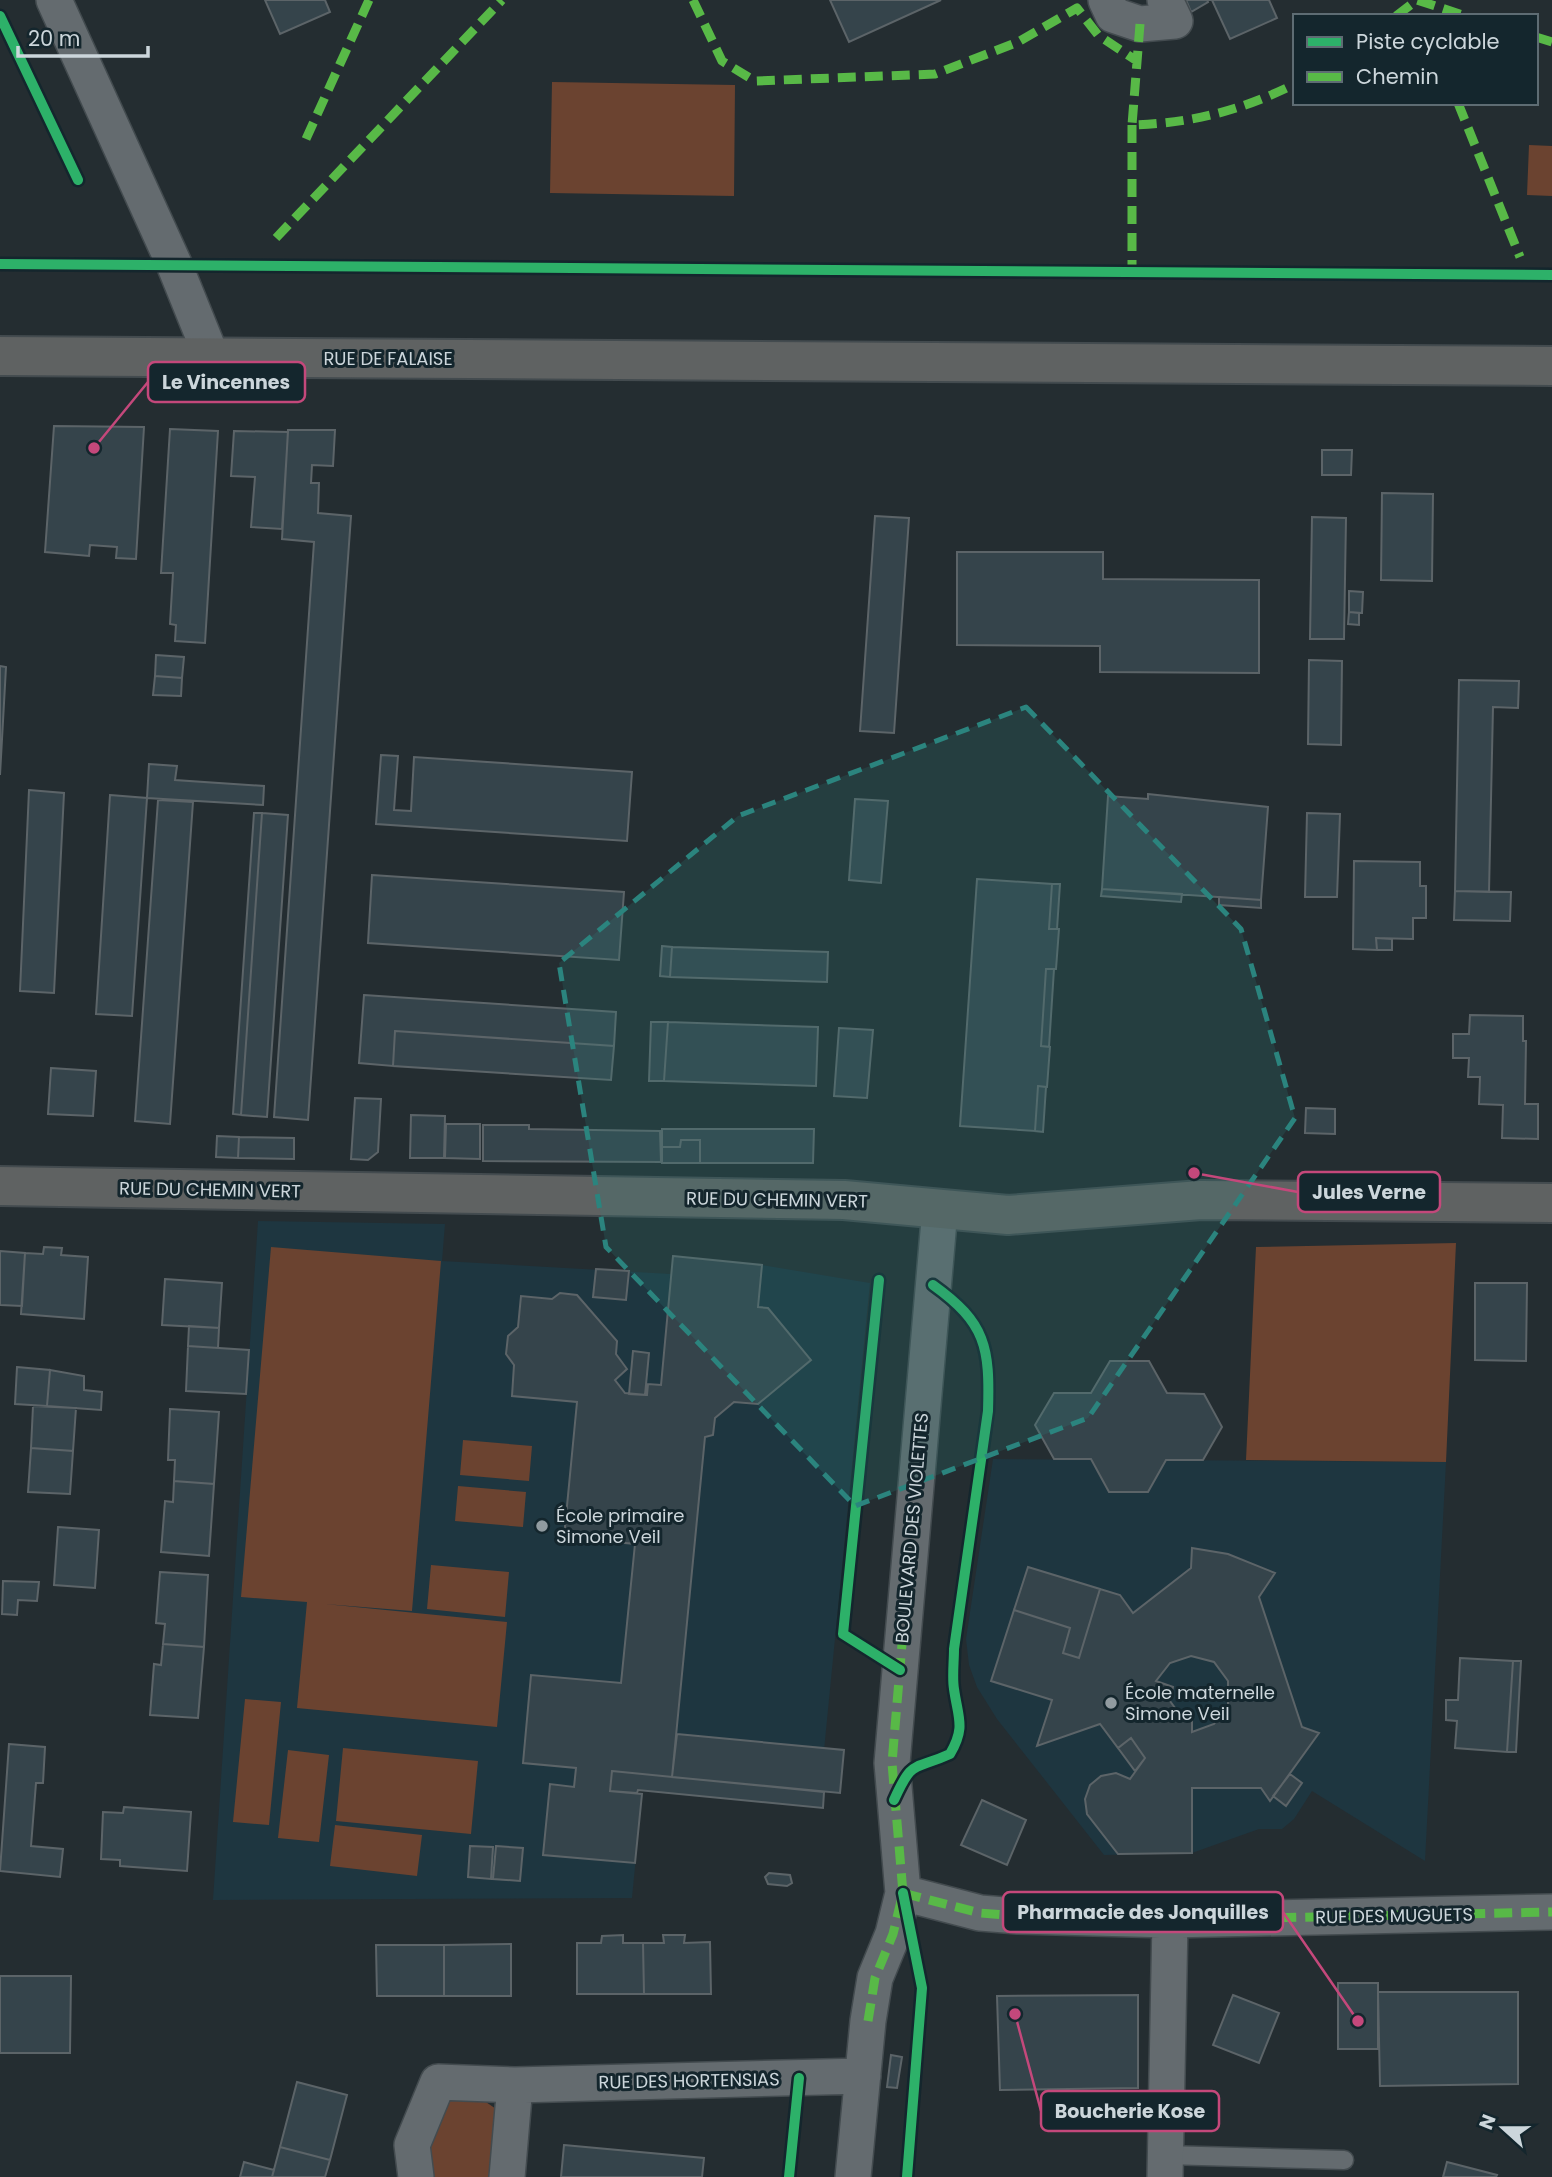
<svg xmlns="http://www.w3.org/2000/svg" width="1552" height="2177" viewBox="0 0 1552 2177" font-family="Poppins,sans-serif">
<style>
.built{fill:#1e3640}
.green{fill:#6b4330}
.building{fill:#35444b;stroke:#5c6468;stroke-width:2;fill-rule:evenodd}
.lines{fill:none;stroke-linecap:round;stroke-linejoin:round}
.lane-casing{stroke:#434b4f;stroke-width:21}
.street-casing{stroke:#434b4f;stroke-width:38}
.secondary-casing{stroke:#434b4f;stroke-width:42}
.lane{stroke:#646b6f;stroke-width:18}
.street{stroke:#646b6f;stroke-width:35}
.secondary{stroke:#5f6262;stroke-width:38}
.quiet{stroke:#58b947;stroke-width:9;stroke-dasharray:18 9;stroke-linecap:butt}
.cycleway-casing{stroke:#14262d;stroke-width:15}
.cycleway{stroke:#2db169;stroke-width:10}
.marked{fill:#2b847e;fill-opacity:0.2;stroke:#2b847e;stroke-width:5;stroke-dasharray:14 9;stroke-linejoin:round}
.poi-dot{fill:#919ba0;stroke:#14262d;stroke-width:2.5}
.labels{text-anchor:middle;stroke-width:6;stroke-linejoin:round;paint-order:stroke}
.street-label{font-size:18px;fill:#ccd6db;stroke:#14262d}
.poi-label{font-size:18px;fill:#ccd6db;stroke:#14262d;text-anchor:start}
.leader{fill:none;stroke:#c4487b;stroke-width:2.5}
.callout-dot{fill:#c4487b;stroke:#14262d;stroke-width:2.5}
.callout{fill:#14262d;stroke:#c4487b;stroke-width:2.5}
.callout-label{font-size:19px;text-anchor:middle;font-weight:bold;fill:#ccd6db}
</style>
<rect width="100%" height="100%" fill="#242d31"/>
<!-- built -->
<path class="built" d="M 258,1221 L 445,1224 L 442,1261 L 671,1274 L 673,1256 L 762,1265 L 870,1283 L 820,1791 L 612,1771 L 610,1790 L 642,1794 L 632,1898 L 213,1900 Z
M 993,1459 L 1446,1462 L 1425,1861 L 1312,1791 L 1294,1819 L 1282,1829 L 1259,1829 L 1192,1853 L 1104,1855 L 997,1719 L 977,1687 L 969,1665 L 966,1639 Z"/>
<!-- green -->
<path class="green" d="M 552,82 L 735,85 L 734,196 L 550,193 Z
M 1529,145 L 1552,146 L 1552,196 L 1527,195 Z
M 1456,1243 L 1446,1462 L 1246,1460 L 1256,1247 Z
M 271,1247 L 441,1261 L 412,1611 L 325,1604 L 507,1622 L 497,1727 L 297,1708 L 307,1602 L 241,1597 Z
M 463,1440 L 532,1446 L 529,1481 L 460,1475 Z
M 458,1486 L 526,1492 L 523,1527 L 455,1521 Z
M 431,1565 L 509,1572 L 505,1617 L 427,1609 Z
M 245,1699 L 281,1702 L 269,1825 L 233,1822 Z
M 343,1748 L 478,1761 L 471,1834 L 336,1821 Z
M 288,1750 L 329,1755 L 319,1842 L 278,1838 Z
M 335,1825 L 422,1835 L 417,1876 L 330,1866 Z
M 443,2098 L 480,2098 L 502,2113 L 496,2177 L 430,2177 L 426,2142 Z"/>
<!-- building -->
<path class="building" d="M 265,0 L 325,0 L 330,12 L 280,34 Z
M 830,0 L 941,0 L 849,42 Z
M 1186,0 L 1207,0 L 1208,2 L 1191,12 Z
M 1207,0 L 1269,0 L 1277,18 L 1230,39 L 1212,0 Z
M 54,426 L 144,427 L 136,559 L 116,558 L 117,547 L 90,545 L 89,556 L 45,552 Z
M 170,429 L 218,431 L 205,643 L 175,641 L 176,625 L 170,624 L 173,573 L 161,573 Z
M 288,430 L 335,430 L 333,466 L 312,465 L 311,483 L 319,483 L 318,513 L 351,516 L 308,1120 L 274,1117 L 314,542 L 282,539 Z
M 234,431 L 288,432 L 282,529 L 251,527 L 255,477 L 231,476 Z
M 1322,450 L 1352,450 L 1351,475 L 1322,475 Z
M 1382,493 L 1433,494 L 1432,581 L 1381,580 Z
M 875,516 L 909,518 L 894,733 L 860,731 Z
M 1312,517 L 1346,518 L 1344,639 L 1310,639 Z
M 957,552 L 1103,552 L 1103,579 L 1259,580 L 1259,673 L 1100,672 L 1100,646 L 957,645 Z
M 1349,591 L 1363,592 L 1362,613 L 1349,612 Z
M 1349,612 L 1359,613 L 1359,625 L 1348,624 Z
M 156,655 L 184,657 L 182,678 L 155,676 Z
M 1309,660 L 1342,661 L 1341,745 L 1308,744 Z
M 0,666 L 6,667 L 0,775 Z
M 155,676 L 182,678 L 181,696 L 153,695 Z
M 1459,680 L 1519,681 L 1518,708 L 1493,707 L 1489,892 L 1455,891 Z
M 381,755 L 398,756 L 394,810 L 411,811 L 414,757 L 632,772 L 627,841 L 376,824 Z
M 149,764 L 177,766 L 175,780 L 264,786 L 263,805 L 147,798 Z
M 29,790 L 64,793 L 54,993 L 20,991 Z
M 1148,794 L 1268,807 L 1261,900 L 1102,889 L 1108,796 L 1148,799 Z
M 110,795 L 147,798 L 132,1016 L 96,1014 Z
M 855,799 L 888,801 L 881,883 L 849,880 Z
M 158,800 L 193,802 L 170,1124 L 135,1121 Z
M 254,813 L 262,813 L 241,1115 L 233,1114 Z
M 262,813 L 288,815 L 267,1117 L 241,1115 Z
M 1307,813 L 1340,814 L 1337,897 L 1305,897 Z
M 1354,861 L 1420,862 L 1420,886 L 1426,886 L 1426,918 L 1413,918 L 1413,939 L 1376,938 L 1377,950 L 1353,949 Z
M 372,875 L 624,892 L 619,960 L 368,943 Z
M 977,879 L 1052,884 L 1049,929 L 1059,929 L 1056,969 L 1046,969 L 1041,1046 L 1050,1047 L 1047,1087 L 1038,1086 L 1035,1131 L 960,1126 Z
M 1052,884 L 1060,884 L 1057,929 L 1049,929 Z
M 1102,889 L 1182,894 L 1181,902 L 1101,896 Z
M 1455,891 L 1511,892 L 1510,921 L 1454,920 Z
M 1219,897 L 1261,900 L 1261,908 L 1219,905 Z
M 1376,938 L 1392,939 L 1392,950 L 1377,950 Z
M 662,946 L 672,947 L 670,977 L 660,976 Z
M 672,947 L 828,952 L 827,982 L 670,977 Z
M 1046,969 L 1054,969 L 1049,1047 L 1041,1046 Z
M 364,995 L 616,1012 L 614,1046 L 395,1031 L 393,1066 L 359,1063 Z
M 1470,1015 L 1523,1016 L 1523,1041 L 1526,1041 L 1525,1104 L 1538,1104 L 1538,1139 L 1502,1138 L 1503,1105 L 1479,1104 L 1480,1077 L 1468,1077 L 1469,1058 L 1453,1058 L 1453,1034 L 1469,1034 Z
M 651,1022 L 668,1022 L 664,1081 L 649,1081 Z
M 668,1022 L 818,1027 L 816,1086 L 664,1081 Z
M 839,1028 L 873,1030 L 867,1098 L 834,1096 Z
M 395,1031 L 614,1046 L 611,1080 L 393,1066 Z
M 51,1068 L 96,1071 L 93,1116 L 48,1114 Z
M 1038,1086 L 1046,1087 L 1043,1132 L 1035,1131 Z
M 355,1098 L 381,1099 L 378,1152 L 368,1160 L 351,1159 Z
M 1306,1108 L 1335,1109 L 1335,1134 L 1305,1133 Z
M 411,1115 L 445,1116 L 444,1158 L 410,1158 Z
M 446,1124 L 480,1124 L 480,1159 L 445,1158 Z
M 483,1125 L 529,1125 L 529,1129 L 660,1131 L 661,1162 L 483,1161 Z
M 662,1129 L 814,1129 L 813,1163 L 700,1163 L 700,1140 L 681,1140 L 680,1147 L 662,1147 Z
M 217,1136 L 239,1137 L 238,1158 L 216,1157 Z
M 239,1137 L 294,1138 L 294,1159 L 238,1158 Z
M 681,1140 L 700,1140 L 700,1163 L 662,1163 L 662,1147 L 680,1147 Z
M 44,1247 L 62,1248 L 61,1255 L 88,1257 L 84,1319 L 21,1314 L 25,1253 L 43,1254 Z
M 0,1251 L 25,1253 L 22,1306 L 0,1305 Z
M 673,1256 L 762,1265 L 758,1307 L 768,1308 L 811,1360 L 758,1404 L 734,1402 L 715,1418 L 713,1435 L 705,1437 L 672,1777 L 612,1771 L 610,1791 L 642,1794 L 635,1863 L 543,1855 L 550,1784 L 574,1787 L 576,1768 L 523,1763 L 531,1675 L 621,1683 L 635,1544 L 564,1537 L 577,1402 L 512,1396 L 514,1365 L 506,1354 L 508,1336 L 518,1327 L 521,1296 L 552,1299 L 560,1293 L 577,1295 L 617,1341 L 616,1354 L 627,1369 L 615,1380 L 625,1393 L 647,1395 L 648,1384 L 661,1385 Z
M 596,1269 L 629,1271 L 626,1300 L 593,1297 Z
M 165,1279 L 222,1283 L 219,1328 L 162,1325 Z
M 1475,1283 L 1527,1283 L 1526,1361 L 1475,1360 Z
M 189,1326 L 219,1328 L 218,1348 L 188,1346 Z
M 188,1346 L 249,1350 L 246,1394 L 186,1391 Z
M 633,1351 L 649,1353 L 645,1395 L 629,1394 Z
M 1110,1361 L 1149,1361 L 1167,1393 L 1204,1394 L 1222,1427 L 1203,1460 L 1166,1460 L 1148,1492 L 1109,1492 L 1091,1459 L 1054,1459 L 1035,1425 L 1054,1393 L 1091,1393 Z
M 17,1367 L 50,1370 L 47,1406 L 15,1404 Z
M 50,1370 L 84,1376 L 84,1390 L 102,1392 L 101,1410 L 47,1406 Z
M 33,1406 L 76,1408 L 73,1451 L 31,1448 Z
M 170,1409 L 219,1412 L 214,1484 L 174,1481 L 175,1460 L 168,1460 Z
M 31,1448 L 73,1451 L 70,1494 L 28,1492 Z
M 174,1481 L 214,1484 L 209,1556 L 161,1552 L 165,1501 L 173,1502 Z
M 58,1527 L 99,1530 L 95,1588 L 54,1585 Z
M 1192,1548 L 1228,1554 L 1275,1573 L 1259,1597 L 1302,1727 L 1319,1733 L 1270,1801 L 1261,1788 L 1192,1788 L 1192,1853 L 1118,1854 L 1087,1814 L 1085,1799 L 1090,1785 L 1101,1776 L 1116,1773 L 1130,1779 L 1145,1758 L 1131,1738 L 1118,1748 L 1100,1724 L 1037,1746 L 1052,1700 L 991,1681 L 1014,1610 L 1070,1628 L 1063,1653 L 1079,1658 L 1100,1589 L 1120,1595 L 1133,1613 L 1191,1568 ZM 1191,1656 L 1214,1662 L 1228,1681 L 1228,1705 L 1214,1724 L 1192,1732 L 1192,1712 L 1178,1712 L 1170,1701 L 1173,1687 L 1156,1681 L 1170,1663 Z
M 1028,1567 L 1100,1589 L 1079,1658 L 1063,1653 L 1070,1628 L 1014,1610 Z
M 160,1572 L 208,1575 L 204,1647 L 163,1644 L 165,1624 L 156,1623 Z
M 3,1581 L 39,1582 L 37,1601 L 18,1600 L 17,1615 L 2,1614 Z
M 163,1644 L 204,1647 L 198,1718 L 150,1715 L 154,1664 L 161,1665 Z
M 1460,1658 L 1513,1661 L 1507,1752 L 1455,1748 L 1457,1721 L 1446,1720 L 1446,1700 L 1458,1700 Z
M 1513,1661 L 1521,1661 L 1516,1752 L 1507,1752 Z
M 677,1734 L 844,1750 L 840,1793 L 672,1777 Z
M 1131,1738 L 1145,1758 L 1135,1771 L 1118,1748 Z
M 9,1744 L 45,1747 L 43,1783 L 36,1783 L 31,1846 L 63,1849 L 60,1877 L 0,1871 Z
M 612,1771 L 824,1792 L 823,1808 L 638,1790 L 637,1793 L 610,1791 Z
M 1290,1774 L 1302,1783 L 1286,1806 L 1273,1796 Z
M 982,1800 L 1026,1820 L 1007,1865 L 961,1845 Z
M 124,1807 L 191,1812 L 187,1871 L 120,1866 L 120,1860 L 101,1859 L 103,1812 L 123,1813 Z
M 470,1846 L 493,1847 L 491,1879 L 468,1877 Z
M 496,1846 L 523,1848 L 520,1881 L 493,1879 Z
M 769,1873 L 790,1875 L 792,1883 L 787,1886 L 768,1884 L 765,1877 Z
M 623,1935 L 623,1943 L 643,1943 L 644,1994 L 577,1994 L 577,1943 L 601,1943 L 602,1936 Z
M 663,1935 L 685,1935 L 684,1943 L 710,1942 L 711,1994 L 644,1994 L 643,1943 L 664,1943 Z
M 511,1944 L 511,1996 L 444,1996 L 444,1945 Z
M 376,1945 L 444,1945 L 444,1996 L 377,1996 Z
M 0,1976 L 71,1976 L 70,2053 L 0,2053 Z
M 1338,1983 L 1378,1983 L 1378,2049 L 1338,2049 Z
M 1378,1992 L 1518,1992 L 1518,2084 L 1380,2086 Z
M 1138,1995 L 1138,2088 L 1000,2090 L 997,1996 Z
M 1233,1995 L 1279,2013 L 1259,2063 L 1213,2045 Z
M 891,2055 L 902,2057 L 897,2088 L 887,2087 Z
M 297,2082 L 347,2095 L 330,2160 L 280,2147 Z
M 564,2145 L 704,2158 L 702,2177 L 561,2177 Z
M 280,2147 L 330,2160 L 325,2177 L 272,2177 Z
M 244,2162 L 274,2170 L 272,2177 L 240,2177 Z
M 1447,2162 L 1497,2175 L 1496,2177 L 1443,2177 Z"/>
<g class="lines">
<defs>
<path id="lane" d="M 1166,2155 L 1344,2160"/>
<path id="street" d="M 54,0 L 174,264 L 212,358
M 1106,0 L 1113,15 L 1140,24 L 1175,21 L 1165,0
M 903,1893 L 980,1913 L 1018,1916 L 1170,1920 L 1552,1912
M 515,2085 L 863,2076
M 416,2177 L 412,2145 L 438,2082 L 515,2085 L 507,2177
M 853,2177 L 868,2021 L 875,1978 L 893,1934 L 903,1893 L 892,1763 L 940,1209
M 1165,2177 L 1170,1920"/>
<path id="secondary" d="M 0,356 L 1552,366
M 0,1186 L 844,1200 L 1008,1215 L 1201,1200 L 1552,1203"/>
</defs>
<!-- lane casing -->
<use href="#lane" class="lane-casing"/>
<!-- street casing -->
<use href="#street" class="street-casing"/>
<!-- secondary casing -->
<use href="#secondary" class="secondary-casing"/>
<!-- lane -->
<use href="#lane" class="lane"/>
<!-- street -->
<use href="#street" class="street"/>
<!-- secondary -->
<use href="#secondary" class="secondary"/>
<!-- quiet -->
<path class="quiet" d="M 693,0 L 722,61 L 755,81 L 935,74 L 1018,42 L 1077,8 L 1098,35 L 1137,61
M 1396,16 L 1417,0 L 1466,16
M 1140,24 L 1132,125 C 1192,123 1240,111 1295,84
M 1536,37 L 1552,42
M 1458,103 L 1520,257
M 1132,125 L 1132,272
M 306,139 L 369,0
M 276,238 L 502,0
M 903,1893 L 980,1913 L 1018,1916 L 1170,1920 L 1552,1912
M 868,2021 L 875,1978 L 893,1934 L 903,1893 L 892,1763 L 902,1644"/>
<defs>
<path id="cycleway" d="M 0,16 L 78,180
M 0,264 L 1552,275
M 879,1280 L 843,1634 L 900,1670
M 894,1800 C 913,1758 913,1771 950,1754 C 966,1727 958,1718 954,1689 C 952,1677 954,1662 954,1649 L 988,1411 C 990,1347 986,1323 933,1285
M 903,1893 L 922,1988 L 907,2177
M 789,2177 L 799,2078"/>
</defs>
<!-- cycleway casing -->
<use href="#cycleway" class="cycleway-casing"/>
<!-- cycleway -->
<use href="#cycleway" class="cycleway"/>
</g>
<!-- marked area -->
<path class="marked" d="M 1026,707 L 1241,929 L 1295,1118 L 1088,1418 L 855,1506 L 606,1247 L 559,963 L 738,816 Z"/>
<!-- markers -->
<g class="poi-dot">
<circle cx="542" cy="1526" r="7"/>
<circle cx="1111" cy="1703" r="7"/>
</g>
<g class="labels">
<!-- street labels -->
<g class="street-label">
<text x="388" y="365">RUE DE FALAISE</text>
<text transform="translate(210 1190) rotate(1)" y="6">RUE DU CHEMIN VERT</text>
<text transform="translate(777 1200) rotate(1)" y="6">RUE DU CHEMIN VERT</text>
<text transform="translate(912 1528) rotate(-85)" y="6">BOULEVARD DES VIOLETTES</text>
<text transform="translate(1394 1916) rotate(-1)" y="6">RUE DES MUGUETS</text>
<text transform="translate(689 2081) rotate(-1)" y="6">RUE DES HORTENSIAS</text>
</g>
<!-- poi labels -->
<g class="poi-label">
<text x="556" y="1522">École primaire<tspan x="556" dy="21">Simone Veil</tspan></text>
<text x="1125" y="1699">École maternelle<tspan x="1125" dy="21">Simone Veil</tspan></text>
</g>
</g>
<!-- callouts -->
<path class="leader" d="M94 448L148 382M1194 1173L1298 1192M1358 2021L1283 1912M1015 2014L1041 2111"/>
<g class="callout-dot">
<circle cx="94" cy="448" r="7"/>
<circle cx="1194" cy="1173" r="7"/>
<circle cx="1358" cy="2021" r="7"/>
<circle cx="1015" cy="2014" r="7"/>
</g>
<g class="callout">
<rect x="148" y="362" width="157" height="40" rx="7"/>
<rect x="1298" y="1172" width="142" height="40" rx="7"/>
<rect x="1003" y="1892" width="280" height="40" rx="7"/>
<rect x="1041" y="2091" width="178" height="40" rx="7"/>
</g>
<g class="callout-label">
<text x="226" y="389">Le Vincennes</text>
<text x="1369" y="1199">Jules Verne</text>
<text x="1143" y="1919">Pharmacie des Jonquilles</text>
<text x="1130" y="2118">Boucherie Kose</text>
</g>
<!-- legend -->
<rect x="1293" y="14" width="245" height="91" fill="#14262d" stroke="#5e6c73" stroke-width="2"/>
<rect x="1307" y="37" width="35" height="10" fill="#2db169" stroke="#5e6c73" stroke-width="2"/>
<text x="1356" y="49" font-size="21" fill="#ccd6db">Piste cyclable</text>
<rect x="1307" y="72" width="35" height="10" fill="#58b947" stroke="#5e6c73" stroke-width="2"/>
<text x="1356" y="84" font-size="21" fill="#ccd6db">Chemin</text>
<!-- north arrow -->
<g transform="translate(1503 2128) rotate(291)" stroke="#14262d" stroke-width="5" paint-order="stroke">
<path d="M0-5L12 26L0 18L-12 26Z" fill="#ccd6db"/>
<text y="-10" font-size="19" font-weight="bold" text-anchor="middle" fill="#ccd6db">N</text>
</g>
<!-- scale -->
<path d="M18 46v10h130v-10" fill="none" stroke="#ccd6db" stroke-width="3.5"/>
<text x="28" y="46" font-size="21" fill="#ccd6db" stroke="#14262d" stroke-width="5" paint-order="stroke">20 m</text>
</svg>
